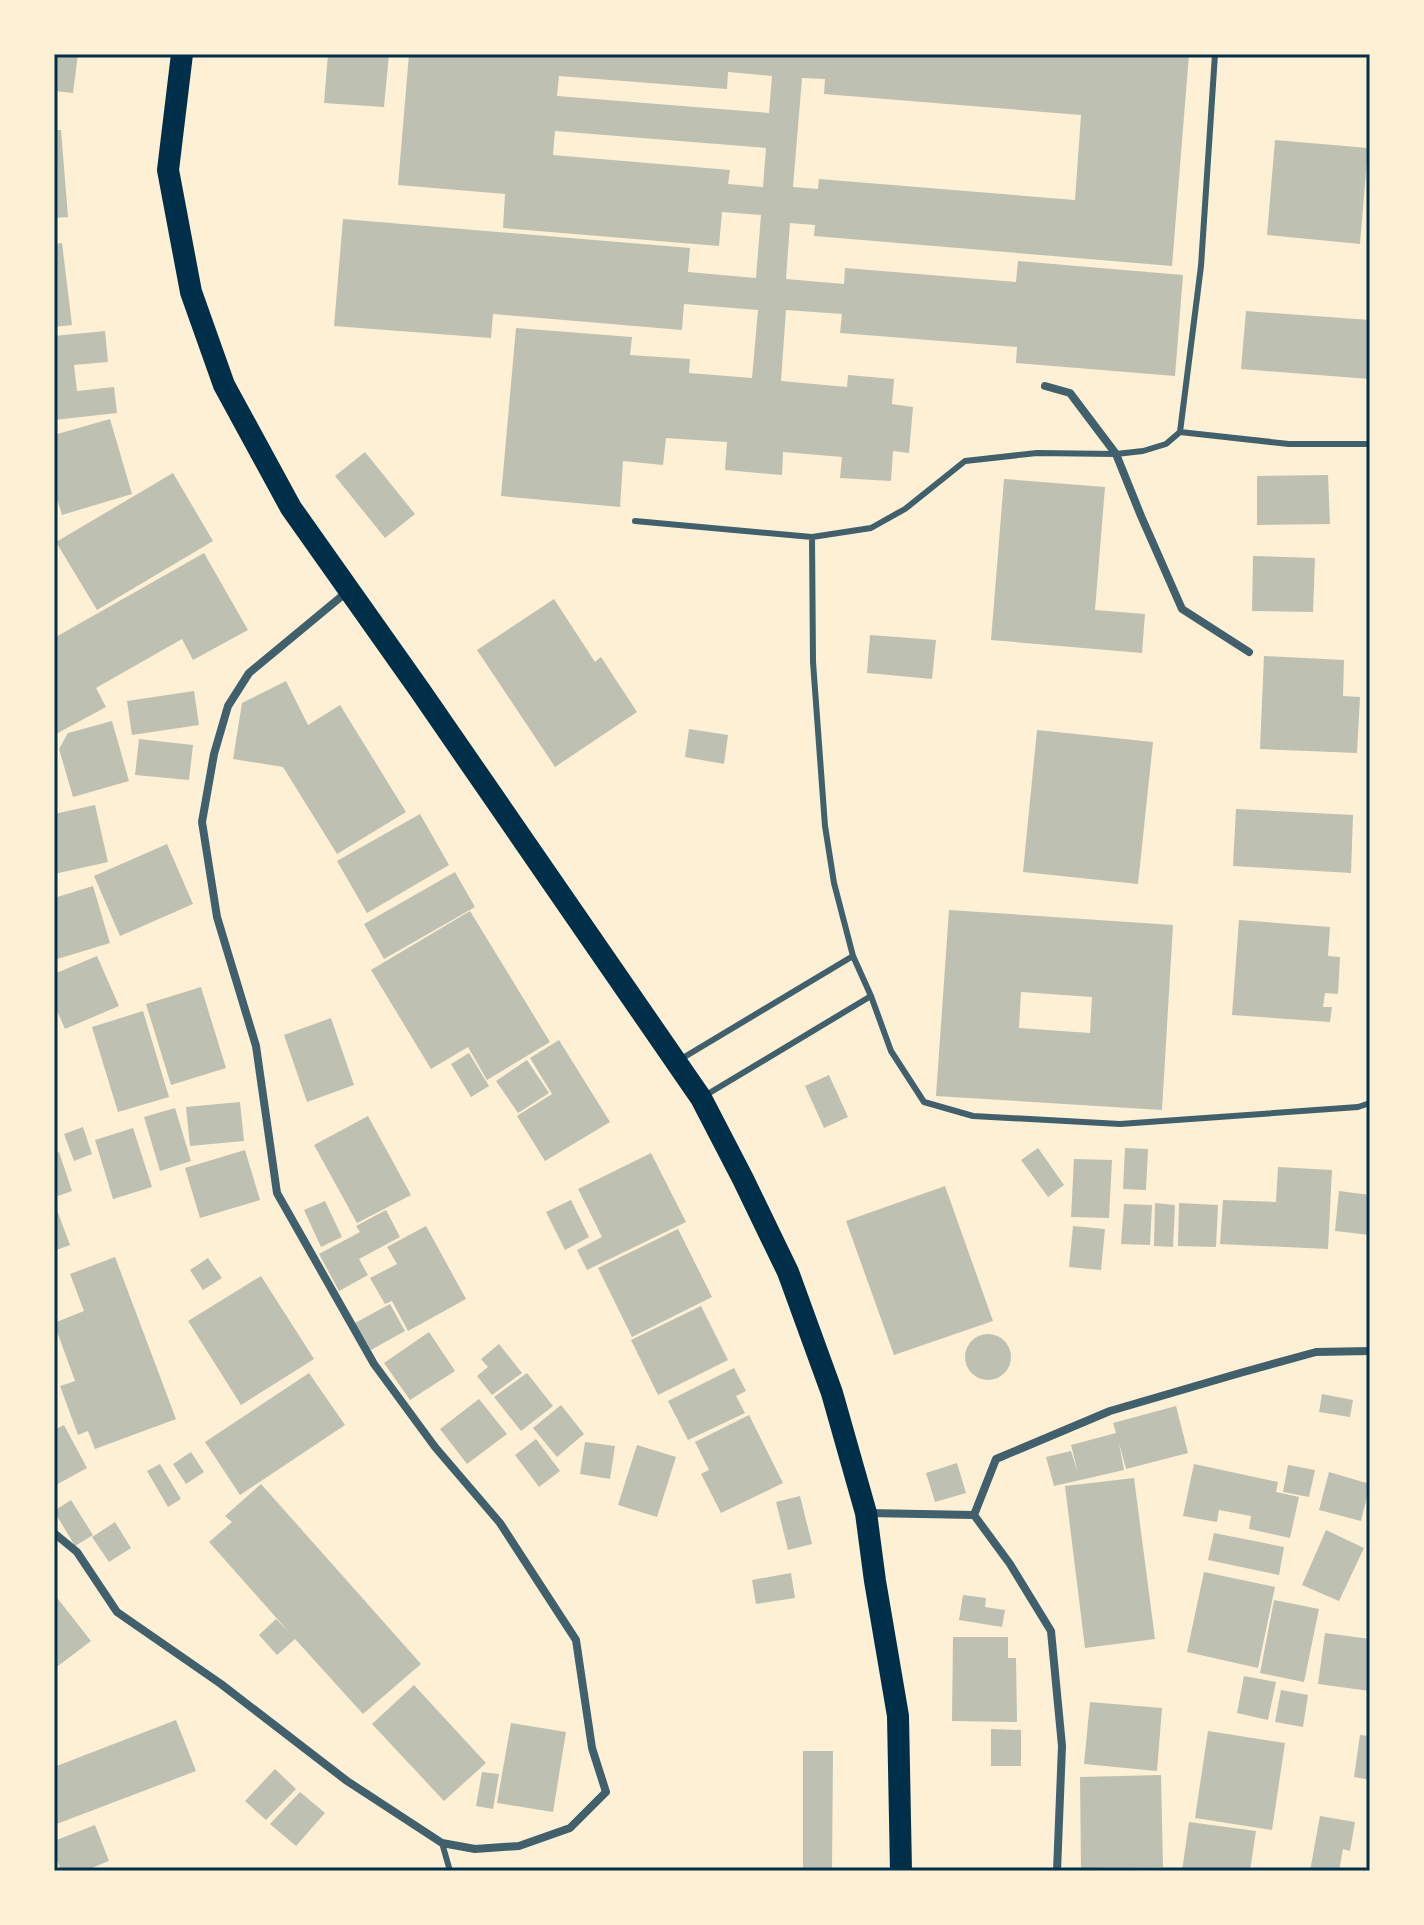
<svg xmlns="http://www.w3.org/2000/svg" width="1424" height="1925" viewBox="0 0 1424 1925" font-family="Lato,sans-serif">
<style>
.building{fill:#bec0b2;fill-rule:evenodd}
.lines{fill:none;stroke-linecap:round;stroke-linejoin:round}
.service{stroke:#3f606c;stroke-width:6}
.minor{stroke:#3f606c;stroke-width:8}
.trunk{stroke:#003049;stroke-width:22}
.neatline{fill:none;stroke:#003049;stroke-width:3}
</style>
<rect width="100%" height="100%" fill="#fdf0d5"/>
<!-- building -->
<path class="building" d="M 54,54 L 78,54 L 73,93 L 54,91 Z
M 328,54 L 389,54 L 384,107 L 324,103 Z
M 409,54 L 1189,54 L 1172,266 L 814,236 L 815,225 L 790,223 L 786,279 L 844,284 L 845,268 L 1016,282 L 1018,261 L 1183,275 L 1175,376 L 1016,363 L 1017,347 L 840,333 L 842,314 L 786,310 L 781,381 L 847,387 L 848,375 L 894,379 L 892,404 L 913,407 L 909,453 L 893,451 L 891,481 L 840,478 L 842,457 L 783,452 L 782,475 L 725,470 L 727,442 L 666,438 L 663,465 L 623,461 L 620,507 L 501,496 L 516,328 L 632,337 L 630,355 L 690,359 L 689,373 L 752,378 L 758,310 L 684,304 L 682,330 L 493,314 L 491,338 L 334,326 L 343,219 L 690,248 L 688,272 L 756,278 L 761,215 L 722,212 L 719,246 L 503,228 L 505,194 L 398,185 ZM 728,72 L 772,76 L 769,113 L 557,96 L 559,76 L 727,89 ZM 802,78 L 825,79 L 824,94 L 1081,115 L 1075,200 L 819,179 L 818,189 L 793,187 ZM 555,131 L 766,148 L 763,187 L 728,184 L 730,170 L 553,155 Z
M 54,130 L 61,130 L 68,217 L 54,218 Z
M 1275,140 L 1368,148 L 1360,244 L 1267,235 Z
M 62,243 L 72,325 L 54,327 L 54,244 Z
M 1246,311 L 1370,320 L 1370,379 L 1241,369 Z
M 105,331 L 108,362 L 74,365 L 77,391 L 114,387 L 117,413 L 54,420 L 54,336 Z
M 110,419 L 132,494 L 62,515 L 54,489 L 54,435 Z
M 365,452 L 415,514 L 385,538 L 335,476 Z
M 173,473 L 213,541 L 97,610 L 56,542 Z
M 1328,475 L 1330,524 L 1257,525 L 1257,476 Z
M 1004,479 L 1105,487 L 1095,610 L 1145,614 L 1142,653 L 991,640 Z
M 204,553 L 248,630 L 193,660 L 182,639 L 96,688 L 106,707 L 54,735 L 54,638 Z
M 1253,556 L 1315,558 L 1313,612 L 1252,611 Z
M 554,599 L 595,662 L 601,657 L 637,712 L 555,767 L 477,650 Z
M 870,635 L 936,640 L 932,679 L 867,673 Z
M 1264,656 L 1344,660 L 1343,696 L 1360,697 L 1357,753 L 1260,749 Z
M 286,681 L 308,725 L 340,705 L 406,812 L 337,854 L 283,767 L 233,759 L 242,703 Z
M 194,691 L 199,725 L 132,735 L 127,701 Z
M 112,721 L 129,781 L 73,797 L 59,749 L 68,733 Z
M 689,729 L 728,735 L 724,764 L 685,757 Z
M 1037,730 L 1153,742 L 1138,884 L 1023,872 Z
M 139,739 L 193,745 L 189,780 L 135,775 Z
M 95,805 L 108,862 L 54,874 L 54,814 Z
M 1236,809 L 1353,815 L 1351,873 L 1233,866 Z
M 420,814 L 449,865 L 367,913 L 337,861 Z
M 167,844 L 193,904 L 120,936 L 94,876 Z
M 455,872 L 475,907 L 384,959 L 364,924 Z
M 93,886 L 110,943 L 54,960 L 54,898 Z
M 949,910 L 1173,925 L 1162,1110 L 936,1096 ZM 1021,992 L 1092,997 L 1090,1033 L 1019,1028 Z
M 470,911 L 550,1042 L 487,1080 L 468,1047 L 431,1069 L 371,970 Z
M 1239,920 L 1330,927 L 1328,956 L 1340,957 L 1338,994 L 1325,993 L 1323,1007 L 1332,1007 L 1330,1022 L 1232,1015 Z
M 97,956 L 119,1006 L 65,1029 L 54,1004 L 54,974 Z
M 201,987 L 226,1068 L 171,1085 L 146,1004 Z
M 143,1011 L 169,1097 L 118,1112 L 92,1027 Z
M 331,1018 L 354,1085 L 307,1102 L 284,1035 Z
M 559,1040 L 610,1122 L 545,1161 L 517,1116 L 552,1094 L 530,1058 Z
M 469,1053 L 489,1086 L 471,1097 L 451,1064 Z
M 527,1060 L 549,1093 L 518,1113 L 496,1081 Z
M 829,1075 L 848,1117 L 824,1128 L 805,1086 Z
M 240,1102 L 244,1141 L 190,1146 L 186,1107 Z
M 175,1108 L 191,1161 L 160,1171 L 144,1117 Z
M 368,1116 L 411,1195 L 357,1223 L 314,1145 Z
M 83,1127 L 92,1154 L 74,1161 L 64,1134 Z
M 133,1128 L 152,1187 L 113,1199 L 95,1140 Z
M 1038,1148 L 1064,1185 L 1048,1197 L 1021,1160 Z
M 1125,1148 L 1148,1149 L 1146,1190 L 1123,1189 Z
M 245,1150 L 260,1200 L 200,1218 L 185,1168 Z
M 59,1152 L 72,1191 L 58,1196 L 54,1185 L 54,1154 Z
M 651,1153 L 686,1222 L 587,1270 L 577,1250 L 602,1237 L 578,1189 Z
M 1074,1159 L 1112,1160 L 1109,1218 L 1071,1217 Z
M 1278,1167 L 1332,1170 L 1328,1249 L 1220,1244 L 1223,1200 L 1276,1202 Z
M 945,1186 L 993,1321 L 894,1355 L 846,1221 Z
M 1339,1191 L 1370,1195 L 1370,1235 L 1335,1231 Z
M 571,1200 L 589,1237 L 565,1250 L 546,1212 Z
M 325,1201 L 342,1237 L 321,1247 L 304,1210 Z
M 54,1202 L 70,1245 L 54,1251 Z
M 1155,1203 L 1175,1205 L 1173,1247 L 1154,1246 Z
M 1179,1203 L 1218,1205 L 1216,1247 L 1178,1246 Z
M 1124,1204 L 1152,1205 L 1150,1245 L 1121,1244 Z
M 386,1210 L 400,1237 L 359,1259 L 368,1275 L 339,1291 L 319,1254 L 360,1232 L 356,1226 Z
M 426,1226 L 466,1299 L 408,1331 L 392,1301 L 385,1304 L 370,1278 L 397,1264 L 387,1247 Z
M 1073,1226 L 1105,1229 L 1101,1270 L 1069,1267 Z
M 678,1229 L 712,1297 L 632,1337 L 598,1268 Z
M 115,1257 L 176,1419 L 95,1449 L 88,1431 L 78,1435 L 60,1386 L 75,1381 L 54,1323 L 84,1311 L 70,1274 Z
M 208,1258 L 222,1278 L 203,1290 L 190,1270 Z
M 261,1276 L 314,1359 L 241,1405 L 188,1321 Z
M 390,1304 L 405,1331 L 371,1350 L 355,1323 Z
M 701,1306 L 728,1360 L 658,1395 L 631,1340 Z
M 429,1332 L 455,1371 L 410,1400 L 384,1363 Z
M965 1357a23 23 0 1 1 46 0a23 23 0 1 1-46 0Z
M 499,1344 L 522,1373 L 492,1395 L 477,1376 L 488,1367 L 481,1359 Z
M 734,1368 L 746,1391 L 736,1396 L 745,1413 L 688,1440 L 668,1401 Z
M 309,1373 L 345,1425 L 240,1495 L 205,1442 Z
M 527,1373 L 553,1406 L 521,1431 L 494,1397 Z
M 1322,1394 L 1353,1400 L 1350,1417 L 1319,1412 Z
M 479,1399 L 507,1434 L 467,1464 L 440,1429 Z
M 561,1405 L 584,1434 L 557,1457 L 533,1428 Z
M 1176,1406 L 1188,1453 L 1126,1469 L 1119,1443 L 1124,1470 L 1054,1486 L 1046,1457 L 1071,1451 L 1078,1473 L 1071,1445 L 1116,1433 L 1113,1423 Z
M 749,1415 L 783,1483 L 721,1513 L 701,1474 L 709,1470 L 695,1442 Z
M 64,1425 L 87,1468 L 54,1486 L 54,1430 Z
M 536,1439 L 560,1471 L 539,1487 L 515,1455 Z
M 585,1442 L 615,1446 L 610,1479 L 580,1474 Z
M 637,1445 L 676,1457 L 657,1517 L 618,1505 Z
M 191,1452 L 204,1472 L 186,1484 L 173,1464 Z
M 957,1463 L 966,1493 L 935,1502 L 926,1473 Z
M 160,1464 L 181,1499 L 168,1507 L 147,1471 Z
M 1194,1464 L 1278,1482 L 1276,1492 L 1299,1497 L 1290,1538 L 1249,1529 L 1251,1516 L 1219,1510 L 1217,1522 L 1183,1516 Z
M 1288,1465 L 1315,1470 L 1309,1497 L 1283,1492 Z
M 1329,1472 L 1370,1484 L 1361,1521 L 1319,1510 Z
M 1134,1478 L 1155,1639 L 1085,1648 L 1065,1486 Z
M 261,1484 L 421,1664 L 363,1714 L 295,1639 L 277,1655 L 259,1635 L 276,1619 L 289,1632 L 209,1542 L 232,1522 L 225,1516 Z
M 800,1496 L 812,1544 L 788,1550 L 776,1502 Z
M 71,1500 L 93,1535 L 75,1546 L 54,1511 Z
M 115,1522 L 131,1548 L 109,1562 L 92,1537 Z
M 1326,1530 L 1364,1548 L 1339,1601 L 1302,1585 Z
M 1214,1533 L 1284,1547 L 1279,1575 L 1208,1560 Z
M 1204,1572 L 1275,1587 L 1258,1668 L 1187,1652 Z
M 791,1573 L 795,1598 L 756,1604 L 752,1580 Z
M 54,1594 L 91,1641 L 54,1669 Z
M 963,1595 L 986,1598 L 985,1607 L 1005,1610 L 1002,1627 L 959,1620 Z
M 1274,1600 L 1319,1609 L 1304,1682 L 1260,1673 Z
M 1325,1633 L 1370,1639 L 1370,1691 L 1318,1684 Z
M 953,1637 L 1008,1637 L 1008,1658 L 1016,1658 L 1017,1722 L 952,1721 Z
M 1244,1676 L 1276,1682 L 1268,1720 L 1237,1713 Z
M 414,1685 L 486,1763 L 444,1801 L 372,1724 Z
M 1281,1690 L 1308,1695 L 1303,1727 L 1275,1722 Z
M 1090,1702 L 1162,1708 L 1157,1771 L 1084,1764 Z
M 176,1720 L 196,1771 L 54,1825 L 54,1767 Z
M 511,1723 L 566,1732 L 553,1812 L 497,1803 Z
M 991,1729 L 1021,1730 L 1021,1766 L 991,1766 Z
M 1208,1731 L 1285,1743 L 1272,1830 L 1195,1818 Z
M 1360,1735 L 1370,1736 L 1370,1780 L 1354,1777 Z
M 803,1751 L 833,1751 L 832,1871 L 803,1871 Z
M 275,1769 L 296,1789 L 266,1820 L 245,1801 Z
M 482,1772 L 499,1774 L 493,1809 L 476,1806 Z
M 1161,1775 L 1163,1867 L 1081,1868 L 1080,1777 Z
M 300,1792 L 325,1813 L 296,1846 L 270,1824 Z
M 1320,1816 L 1355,1822 L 1350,1851 L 1343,1849 L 1339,1871 L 1310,1871 Z
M 1189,1822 L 1256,1831 L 1250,1871 L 1182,1871 Z
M 95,1825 L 109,1861 L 84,1871 L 61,1871 L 54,1852 L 54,1841 Z"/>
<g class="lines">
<!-- service -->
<path class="service" d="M 1180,432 L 1289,444 L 1370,444
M 635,521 L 812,537 L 813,662 L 825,826 L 834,883 L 853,956 L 871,996 L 891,1051 L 924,1102 L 973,1116 L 1120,1124 L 1358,1107 L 1370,1103
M 812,537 L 871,528 L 905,509 L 965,461 L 1037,453 L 1116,454 L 1143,451 L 1166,444 L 1180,432 L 1201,266 L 1215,54
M 681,1059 L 853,956
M 706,1095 L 871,996
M 442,1843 L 450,1871"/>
<!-- minor -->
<path class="minor" d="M 1045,386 L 1070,393 L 1116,454 L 1141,516 L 1182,609 L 1249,652
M 867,1513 L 974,1515 L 1010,1564 L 1051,1631 L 1062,1746 L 1057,1871
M 974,1515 L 996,1459 L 1110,1411 L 1240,1373 L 1316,1352 L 1370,1351
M 54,1533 L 77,1552 L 117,1612 L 221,1684 L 347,1781 L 442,1843 L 475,1849 L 519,1846 L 570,1828 L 606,1792 L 592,1748 L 576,1640 L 500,1523 L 435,1447 L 374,1364 L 277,1193 L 256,1046 L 217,917 L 202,822 L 214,754 L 228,706 L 249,673 L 348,591"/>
<!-- trunk -->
<path class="trunk" d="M 182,54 L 168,170 L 191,292 L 224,385 L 291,508 L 419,689 L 701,1098 L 743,1179 L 788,1272 L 832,1393 L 866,1513 L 875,1581 L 898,1716 L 901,1871"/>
</g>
<!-- border -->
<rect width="1424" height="1925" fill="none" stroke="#fdf0d5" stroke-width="112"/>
<rect x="56" y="56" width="1312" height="1813" class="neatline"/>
</svg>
